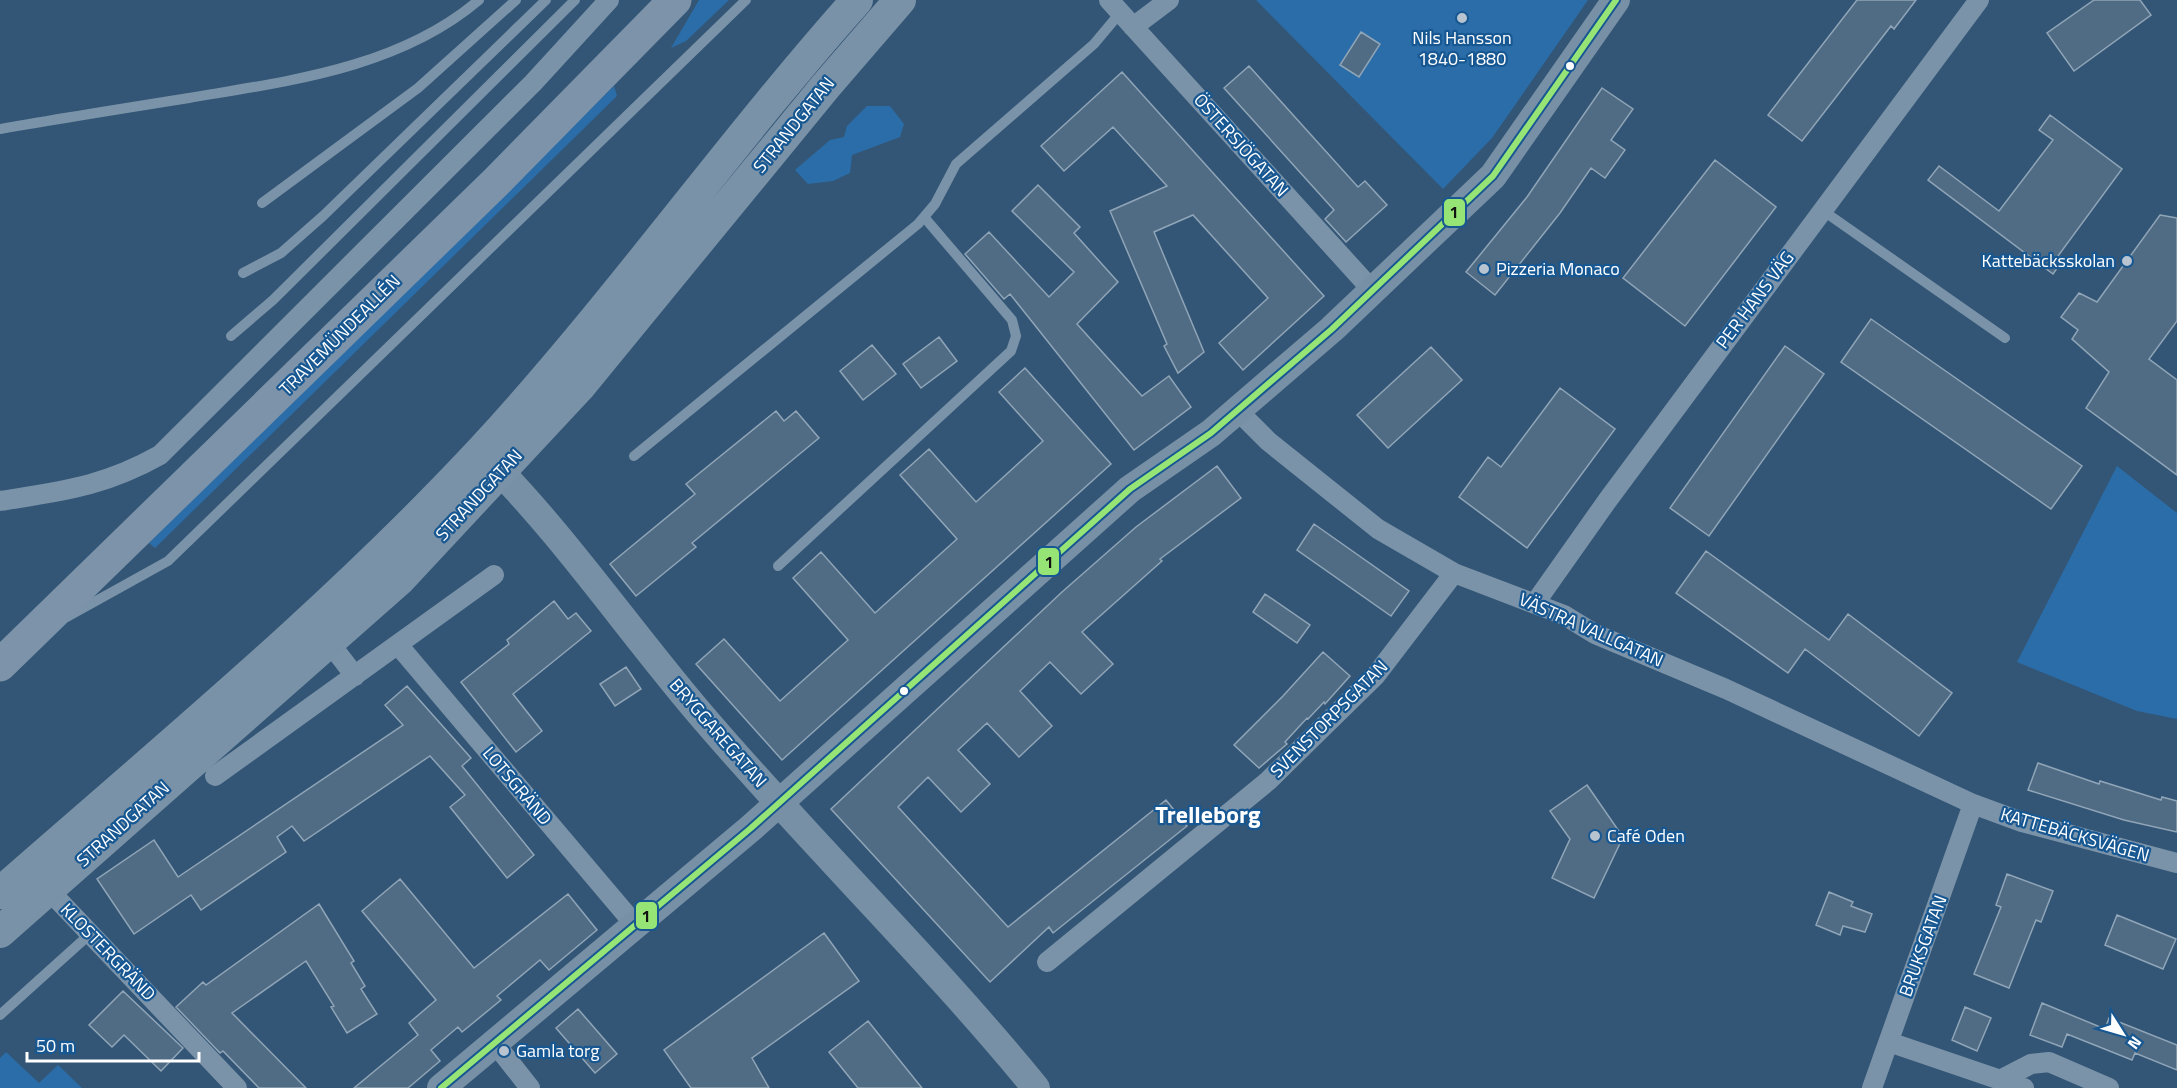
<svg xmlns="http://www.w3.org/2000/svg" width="2177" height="1088" viewBox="0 0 2177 1088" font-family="'Titillium Web',sans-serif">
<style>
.green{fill:#2b6da8}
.building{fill:#506c85;stroke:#90a5b7;stroke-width:1.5}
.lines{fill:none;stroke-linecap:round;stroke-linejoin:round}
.lane{stroke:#7b93a9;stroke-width:10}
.street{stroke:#7b93a9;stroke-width:20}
.secondary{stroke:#7790a5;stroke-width:28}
.primary{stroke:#7a92a7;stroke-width:32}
.highway{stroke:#7c93a9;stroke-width:33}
.bus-1-casing{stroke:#175792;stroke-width:10}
.bus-1{stroke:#97e476;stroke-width:6}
.poi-dot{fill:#b8c4cf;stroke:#175792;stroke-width:2}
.bus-dot{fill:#fff;stroke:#175792;stroke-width:2}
.labels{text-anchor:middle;stroke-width:4.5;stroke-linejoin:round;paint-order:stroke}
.poi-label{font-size:18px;fill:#fff;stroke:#175792;text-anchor:start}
.street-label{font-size:18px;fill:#fff;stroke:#175792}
.district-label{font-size:24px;font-weight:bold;fill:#fff;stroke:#175792}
.line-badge{stroke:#175792;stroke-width:2}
.pale-badge-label{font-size:16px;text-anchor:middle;font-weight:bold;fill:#111}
</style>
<rect width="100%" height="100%" fill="#335676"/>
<!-- green -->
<path class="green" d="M 699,0 L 729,0 L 686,41 L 671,48 Z
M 1256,0 L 1588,0 L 1492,138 L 1443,189 Z
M 614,86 L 617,96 L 155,548 L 149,543 Z
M 867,106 L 890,106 L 904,124 L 900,137 L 852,155 L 850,173 L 833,181 L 808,184 L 795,170 L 830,140 L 844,137 L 847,126 Z
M 2117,466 L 2177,513 L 2177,719 L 2137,711 L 2017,662 Z
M 6,1052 L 39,1083 L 58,1065 L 82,1088 L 0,1088 L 0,1058 Z"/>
<!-- building -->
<path class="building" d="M 1857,0 L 1916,0 L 1894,29 L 1891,26 L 1802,141 L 1768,115 Z
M 2094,0 L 2140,0 L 2151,15 L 2074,71 L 2047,33 Z
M 1361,32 L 1380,44 L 1359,77 L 1340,65 Z
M 1249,66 L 1358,187 L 1365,181 L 1387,205 L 1346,242 L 1325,219 L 1334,210 L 1224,88 Z
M 1122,72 L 1324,296 L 1243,370 L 1219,343 L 1268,298 L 1193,215 L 1154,232 L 1204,352 L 1178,373 L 1164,346 L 1167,344 L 1110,211 L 1167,186 L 1113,127 L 1064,171 L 1041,146 Z
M 1602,88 L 1633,109 L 1611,140 L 1625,150 L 1605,178 L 1591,168 L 1560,213 L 1495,295 L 1466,272 L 1527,197 Z
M 2050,115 L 2122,169 L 2058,256 L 2063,260 L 2053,274 L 1928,180 L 1939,166 L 1999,211 L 2053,140 L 2039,130 Z
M 1715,160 L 1776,207 L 1685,326 L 1623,278 Z
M 1038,185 L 1080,227 L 1074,233 L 1118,282 L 1077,324 L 1142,396 L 1169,376 L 1191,407 L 1134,450 L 1010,294 L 1004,299 L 965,254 L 989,232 L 1049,297 L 1074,272 L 1012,211 Z
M 2160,215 L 2177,218 L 2177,321 L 2149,359 L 2177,380 L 2177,475 L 2086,408 L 2109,372 L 2072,339 L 2078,330 L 2061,317 L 2079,293 L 2097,302 Z
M 1871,319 L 2082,466 L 2051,509 L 1841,362 Z
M 939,337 L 957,361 L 921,388 L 903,364 Z
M 872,345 L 896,374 L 863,400 L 840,371 Z
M 1785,346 L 1824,374 L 1709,536 L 1670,508 Z
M 1431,347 L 1462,380 L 1388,448 L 1357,415 Z
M 1025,368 L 1111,464 L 782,760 L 696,664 L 724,639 L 780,701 L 848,640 L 793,578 L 821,552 L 875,613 L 957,539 L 900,475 L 929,449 L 976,502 L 1043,441 L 999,392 Z
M 1560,388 L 1615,429 L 1527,548 L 1459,497 L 1488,457 L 1501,467 Z
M 776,411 L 784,421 L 796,411 L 819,438 L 692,543 L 696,547 L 636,596 L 610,564 L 695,494 L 686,484 Z
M 1217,466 L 1241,498 L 1160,559 L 1162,561 L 1082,632 L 1113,664 L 1081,694 L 1050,662 L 1020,691 L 1052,726 L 1019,757 L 987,723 L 958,750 L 990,784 L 961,812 L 928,777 L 898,807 L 1008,927 L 1166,800 L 1187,826 L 1053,933 L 1049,927 L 990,982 L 831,809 L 1062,592 L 1136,527 Z
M 1314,524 L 1409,591 L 1391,616 L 1297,550 Z
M 1706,551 L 1829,640 L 1848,614 L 1952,693 L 1919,736 L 1805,649 L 1788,673 L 1676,593 Z
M 1265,594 L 1310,625 L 1297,643 L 1253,612 Z
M 554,601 L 568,619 L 576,613 L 591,631 L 513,694 L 542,731 L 516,752 L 461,682 L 509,644 L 507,640 Z
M 1323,652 L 1350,676 L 1325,704 L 1324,702 L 1308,719 L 1307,718 L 1285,742 L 1287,744 L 1259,768 L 1234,745 L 1283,696 Z
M 626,667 L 641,689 L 615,706 L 600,684 Z
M 407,686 L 471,758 L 462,766 L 534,855 L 507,878 L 450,807 L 465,795 L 430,756 L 304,841 L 292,826 L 277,837 L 286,852 L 201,910 L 191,895 L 134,934 L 97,879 L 154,840 L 178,877 L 403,725 L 385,705 Z
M 2038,763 L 2099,784 L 2100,781 L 2161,800 L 2162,797 L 2177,801 L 2177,832 L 2124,820 L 2028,790 Z
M 1587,785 L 1623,837 L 1594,898 L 1552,878 L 1570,839 L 1550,811 Z
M 2007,874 L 2053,891 L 2041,922 L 2036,920 L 2009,988 L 1974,974 L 2001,907 L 1996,905 Z
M 400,879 L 474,968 L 568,894 L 597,930 L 549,970 L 540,960 L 497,996 L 501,1000 L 462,1032 L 458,1027 L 431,1050 L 440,1061 L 408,1088 L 354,1088 L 418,1035 L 409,1023 L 436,1000 L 362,911 Z
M 1829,892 L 1853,902 L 1851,906 L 1872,914 L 1865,932 L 1843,926 L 1840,935 L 1816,925 Z
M 319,904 L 354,961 L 351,963 L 365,986 L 361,989 L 377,1014 L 347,1033 L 331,1007 L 334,1006 L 306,961 L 232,1013 L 306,1088 L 259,1088 L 223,1051 L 220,1053 L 176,1007 L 203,982 L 206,985 Z
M 2117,915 L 2176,939 L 2163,969 L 2105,945 Z
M 824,933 L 859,981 L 752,1058 L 769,1088 L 691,1088 L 664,1050 Z
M 123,991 L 183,1048 L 161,1071 L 124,1035 L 112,1047 L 89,1025 Z
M 2042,1003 L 2105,1029 L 2109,1018 L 2177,1045 L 2177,1070 L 2135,1053 L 2132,1060 L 2067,1034 L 2062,1047 L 2030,1035 Z
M 1965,1007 L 1991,1018 L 1977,1051 L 1952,1040 Z
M 578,1009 L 617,1054 L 595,1073 L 556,1028 Z
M 868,1021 L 922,1088 L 858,1088 L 829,1052 Z"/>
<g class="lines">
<!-- lane -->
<path class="lane" d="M 0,129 C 63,118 126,108 189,98 C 289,81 399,68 479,0
M 262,203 L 418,88 L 516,0
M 1822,210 L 2005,338
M 243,273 L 281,253 L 323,216 L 546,0
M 231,336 L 273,300 L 575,0
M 634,456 L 918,224 L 935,204 L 956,164 L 1094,44 L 1120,13
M 778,566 L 1011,351 L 1016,336 L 1012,320 L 924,217
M 67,617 L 168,561 L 746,0
M 0,1015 L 90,934"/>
<!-- street -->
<path class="street" d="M 1109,0 L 1373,291
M 1133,27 L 1169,0
M 1238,411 L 1268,441 L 1378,529 L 1454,573 L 1564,615 L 1595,634 L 1726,689 L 1973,804 L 2022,822 L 2177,863
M 0,501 C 62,491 103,487 160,455 L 533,83 L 609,0
M 1535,603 L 1607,501 L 1979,0
M 322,633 L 355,676
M 399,646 L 636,926
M 215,776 L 494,575
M 40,881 L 237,1088
M 1047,962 L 1268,781 L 1376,675 L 1454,573
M 494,1042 L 530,1088
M 1889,1042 L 2024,1088
M 2002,1079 L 2031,1064 L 2049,1062 L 2109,1088
M 1872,1088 L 1973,804"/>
<!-- secondary -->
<path class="secondary" d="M 484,455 C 562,533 625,625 696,709 C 806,839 929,957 1036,1088
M 441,1088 L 751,828 L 1130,489 L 1211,433 L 1332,329 L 1493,176 L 1616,0"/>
<!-- primary -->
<path class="primary" d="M 0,893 C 164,749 333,610 482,450 C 615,306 727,146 857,0
M 0,932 L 399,580 L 580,386 L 825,87 L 900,0"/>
<!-- highway -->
<path class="highway" d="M 0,665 L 497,181 L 675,0"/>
<defs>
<path id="bus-1" d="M 441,1088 L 751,828 L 1130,489 L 1211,433 L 1332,329 L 1493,176 L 1616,0"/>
</defs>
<!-- bus-1 casing -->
<use href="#bus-1" class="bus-1-casing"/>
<!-- bus-1 -->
<use href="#bus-1" class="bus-1"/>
</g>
<!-- markers -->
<g class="poi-dot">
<circle cx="1462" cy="18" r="6"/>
<circle cx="2127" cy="261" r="6"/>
<circle cx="1484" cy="269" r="6"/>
<circle cx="1595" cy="836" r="6"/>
<circle cx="504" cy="1051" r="6"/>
</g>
<g class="bus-dot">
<circle cx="1570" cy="66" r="5"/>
<circle cx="904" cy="691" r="5"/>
</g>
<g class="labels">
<!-- poi labels -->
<g class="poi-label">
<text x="1462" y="44" text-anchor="middle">Nils Hansson<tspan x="1462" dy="21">1840-1880</tspan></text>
<text x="2115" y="267" text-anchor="end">Kattebäcksskolan</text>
<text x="1496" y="275">Pizzeria Monaco</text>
<text x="1607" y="842">Café Oden</text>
<text x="516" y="1057">Gamla torg</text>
</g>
<!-- street labels -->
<g class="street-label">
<text transform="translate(794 125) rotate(-51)" y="6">STRANDGATAN</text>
<text transform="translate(1241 145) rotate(48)" y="6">ÖSTERSJÖGATAN</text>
<text transform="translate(1755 300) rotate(-53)" y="6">PER HANS VÄG</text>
<text transform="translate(340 335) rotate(-45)" y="6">TRAVEMÜNDEALLÉN</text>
<text transform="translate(479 495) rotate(-47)" y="6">STRANDGATAN</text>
<text transform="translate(1591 630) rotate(24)" y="6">VÄSTRA VALLGATAN</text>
<text transform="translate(1329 719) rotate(-45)" y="6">SVENSTORPSGATAN</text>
<text transform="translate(718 733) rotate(49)" y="6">BRYGGAREGATAN</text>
<text transform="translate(517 786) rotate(50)" y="6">LOTSGRÄND</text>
<text transform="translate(123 824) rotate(-42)" y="6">STRANDGATAN</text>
<text transform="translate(2075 835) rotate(16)" y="6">KATTEBÄCKSVÄGEN</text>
<text transform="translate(1923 946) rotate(-70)" y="6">BRUKSGATAN</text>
<text transform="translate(108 952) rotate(46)" y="6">KLOSTERGRÄND</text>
</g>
<!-- district labels -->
<g class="district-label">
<text x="1208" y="823">Trelleborg</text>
</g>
</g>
<g class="line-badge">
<rect x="1443" y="198" width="23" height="29" rx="6" fill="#97e476"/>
<rect x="1037" y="547" width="23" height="29" rx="6" fill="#97e476"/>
<rect x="635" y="901" width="23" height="29" rx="6" fill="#97e476"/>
</g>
<g class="pale-badge-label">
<text x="1454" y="218">1</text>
<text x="1049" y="568">1</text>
<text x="646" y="922">1</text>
</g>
<!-- north arrow -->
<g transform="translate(2123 1034) rotate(127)" stroke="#175792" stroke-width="4.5" paint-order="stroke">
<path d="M0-4.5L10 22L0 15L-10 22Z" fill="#ffffff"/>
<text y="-9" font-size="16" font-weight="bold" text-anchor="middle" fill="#ffffff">N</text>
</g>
<!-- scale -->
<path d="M27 1052v9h172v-9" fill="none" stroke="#ffffff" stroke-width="3"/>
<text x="36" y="1052" font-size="18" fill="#ffffff" stroke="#175792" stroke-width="4.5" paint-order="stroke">50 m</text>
</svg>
